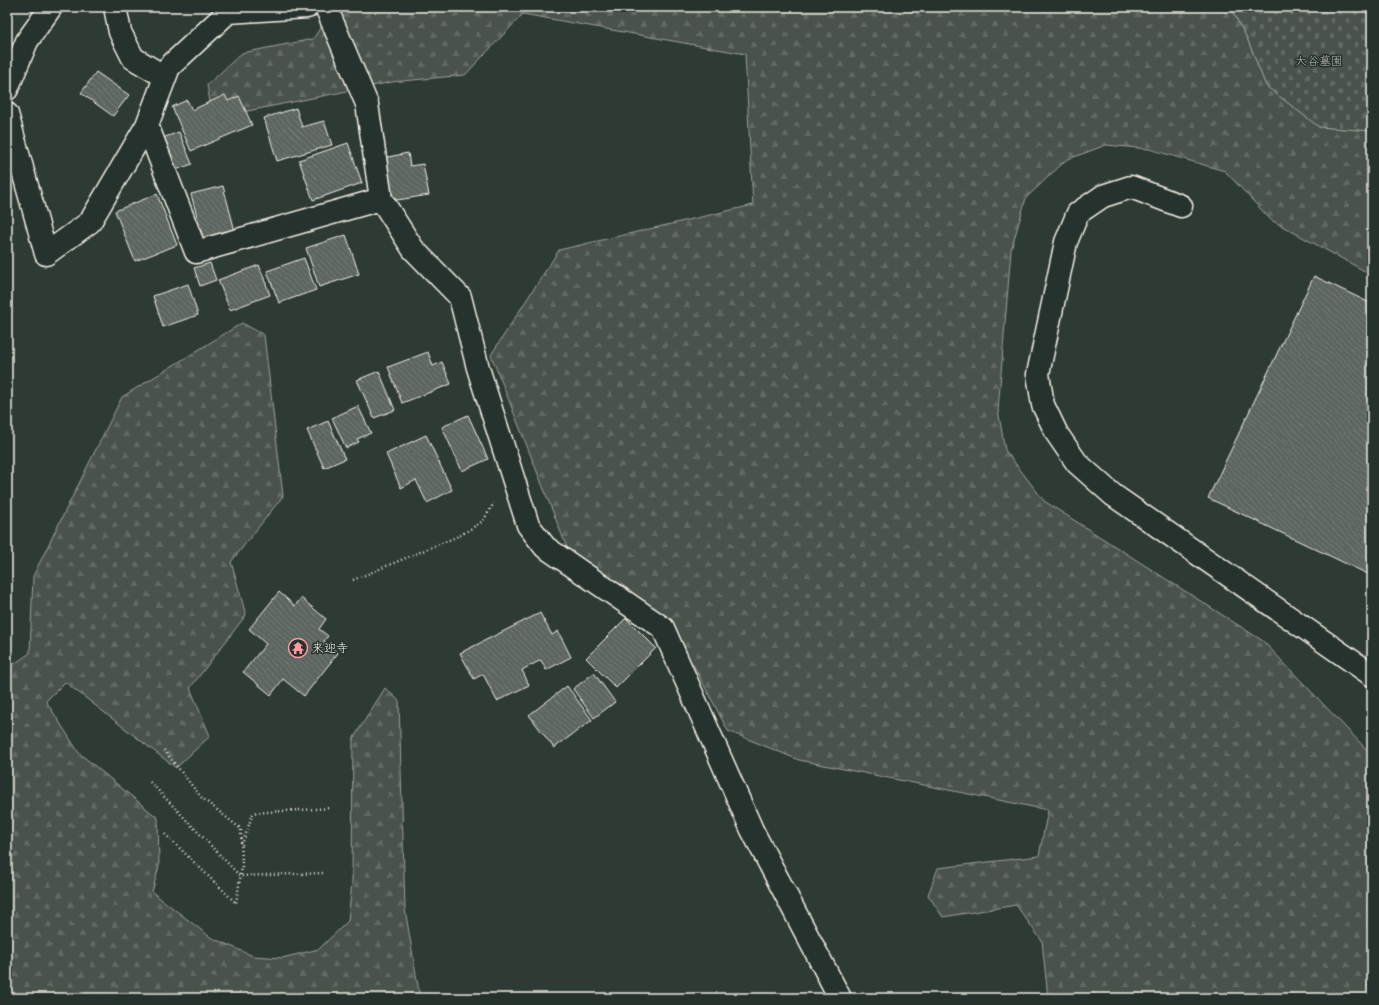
<svg xmlns="http://www.w3.org/2000/svg" width="1379" height="1005" viewBox="0 0 1379 1005" font-family="Mali,'Klee One',sans-serif">
<style>
.forest{fill:url(#forest-firs);stroke:#9ea29a}
.cemetery{fill:url(#cemetery-stones);stroke:#9ea29a}
.building{fill:url(#building-back-hatch);stroke:#f4f1e8}
.lines{fill:none;stroke-linecap:round;stroke-linejoin:round}
.street-casing{stroke:#f4f1e8;stroke-width:25}
.secondary-casing{stroke:#f4f1e8;stroke-width:25}
.path{stroke:#f4f1e8;stroke-width:2.5;stroke-dasharray:1 3;stroke-linecap:butt}
.street{stroke:#26332d;stroke-width:22}
.secondary{stroke:#26332d;stroke-width:22}
.labels{text-anchor:middle;stroke-width:3;stroke-linejoin:round;paint-order:stroke}
.park-label{font-size:12px;fill:#b8b9b1;stroke:#26332d}
.poi-label{font-size:12px;fill:#f4f1e8;stroke:#26332d;text-anchor:start}
</style>
<defs>
<pattern id="forest-firs" width="22" height="20" patternUnits="userSpaceOnUse"><rect width="22" height="20" fill="#48524c"/><path d="M5 1l3.5 6h-7zM16 11l3.5 6h-7z" fill="#636b66"/></pattern>
<pattern id="cemetery-stones" width="16" height="16" patternUnits="userSpaceOnUse"><rect width="16" height="16" fill="#48524c"/><path d="M2 7V4a2 2 0 0 1 4 0v3zM10 15v-3a2 2 0 0 1 4 0v3z" fill="#636b66"/></pattern>
<pattern id="building-back-hatch" width="6" height="6" patternUnits="userSpaceOnUse"><rect width="6" height="6" fill="#5c655e"/><path d="M-1 5l2 2M0 0l6 6M5-1l2 2" fill="none" stroke="#747c75"/></pattern>
</defs>
<rect width="100%" height="100%" fill="#2e3b34"/>
<filter id="ink" filterUnits="userSpaceOnUse"><feTurbulence type="fractalNoise" baseFrequency=".025" numOctaves="2"/><feDisplacementMap in="SourceGraphic" scale="8" xChannelSelector="R" yChannelSelector="G"/><feConvolveMatrix kernelMatrix="1 2 1 2 8 2 1 2 1" color-interpolation-filters="sRGB"/></filter>
<g filter="url(#ink)">
<!-- forest -->
<path class="forest" d="M 334,7 L 1230,7 L 1247,38 L 1266,86 L 1319,127 L 1372,131 L 1372,275 L 1271,220 L 1225,171 L 1149,149 L 1106,145 L 1066,160 L 1026,198 L 1011,250 L 998,410 L 1005,450 L 1044,501 L 1263,641 L 1367,750 L 1372,751 L 1372,998 L 1048,998 L 1042,941 L 1016,905 L 943,917 L 928,895 L 938,868 L 1039,856 L 1048,810 L 799,760 L 728,731 L 693,664 L 575,568 L 491,355 L 559,250 L 753,205 L 745,54 L 523,14 L 465,75 L 392,82 L 213,118 L 207,85 L 242,53 L 313,39 Z
M 242,323 L 264,335 L 283,496 L 231,562 L 246,615 L 190,688 L 210,736 L 176,768 L 65,682 L 46,701 L 79,753 L 158,818 L 159,866 L 152,892 L 210,937 L 253,956 L 282,958 L 319,949 L 348,921 L 352,883 L 353,739 L 385,688 L 399,701 L 405,909 L 420,998 L 7,998 L 7,669 L 30,653 L 33,576 L 122,397 Z"/>
<!-- cemetery -->
<path class="cemetery" d="M 1230,7 L 1372,7 L 1372,131 L 1319,127 L 1266,86 L 1247,38 Z"/>
<!-- building -->
<path class="building" d="M 96,72 L 129,95 L 113,116 L 81,93 Z
M 225,95 L 228,101 L 239,96 L 252,125 L 191,151 L 172,107 L 187,100 L 192,110 Z
M 296,108 L 302,127 L 324,121 L 332,145 L 277,161 L 264,118 Z
M 179,132 L 192,164 L 173,171 L 160,139 Z
M 348,143 L 362,183 L 313,200 L 299,160 Z
M 408,153 L 410,166 L 423,164 L 429,195 L 391,201 L 383,158 Z
M 223,186 L 235,231 L 203,239 L 191,194 Z
M 157,194 L 177,245 L 135,261 L 115,211 Z
M 346,235 L 359,274 L 319,287 L 306,248 Z
M 304,258 L 316,290 L 279,303 L 267,271 Z
M 210,263 L 216,280 L 200,286 L 194,268 Z
M 259,265 L 270,295 L 230,310 L 218,280 Z
M 1314,276 L 1372,304 L 1372,576 L 1208,498 Z
M 188,284 L 198,315 L 163,327 L 153,296 Z
M 428,352 L 433,366 L 442,362 L 451,384 L 402,403 L 388,367 Z
M 379,371 L 395,410 L 374,418 L 357,380 Z
M 358,406 L 371,433 L 357,439 L 359,442 L 346,448 L 332,418 Z
M 468,415 L 488,459 L 462,471 L 442,427 Z
M 328,421 L 345,459 L 324,468 L 307,430 Z
M 426,435 L 452,490 L 427,503 L 416,480 L 401,488 L 386,454 Z
M 279,592 L 295,606 L 301,598 L 326,619 L 319,629 L 328,636 L 324,641 L 338,653 L 304,696 L 283,679 L 271,695 L 243,672 L 266,644 L 249,629 Z
M 540,613 L 552,635 L 558,631 L 571,657 L 546,670 L 541,660 L 522,670 L 529,685 L 497,701 L 483,674 L 474,679 L 460,653 Z
M 626,618 L 656,648 L 616,688 L 586,658 Z
M 594,673 L 615,702 L 594,718 L 573,689 Z
M 567,686 L 592,720 L 554,748 L 529,715 Z"/>
<g class="lines">
<defs>
<path id="street" d="M 115,7 L 120,32 L 133,58 L 165,77
M 7,89 L 27,41 L 51,7
M 7,114 L 46,254 L 90,222 L 147,125 L 169,67 L 228,12 L 307,7
M 147,125 L 196,252 L 381,199 L 367,104 L 326,7
M 381,199 L 413,249 L 460,297 L 478,368 L 528,525 L 545,547 L 663,628 L 752,830 L 840,998"/>
<path id="secondary" d="M 1181,206 L 1131,187 L 1103,196 L 1078,213 L 1066,242 L 1038,374 L 1043,405 L 1057,434 L 1077,463 L 1113,495 L 1372,675"/>
</defs>
<!-- street casing -->
<use href="#street" class="street-casing"/>
<!-- secondary casing -->
<use href="#secondary" class="secondary-casing"/>
<!-- path -->
<path class="path" d="M 353,580 L 461,535 L 483,521 L 494,503
M 164,750 L 201,797 L 241,829 L 242,867 L 236,903
M 150,782 L 240,876 L 323,873
M 165,834 L 235,902
M 242,845 L 253,813 L 330,808"/>
<!-- street -->
<use href="#street" class="street"/>
<!-- secondary -->
<use href="#secondary" class="secondary"/>
</g>
</g>
<!-- icons -->
<defs>
<symbol id="temple-ring" viewBox="-11 -11 22 22"><circle r="9.5" fill="#26332d" stroke="#ff9aa2" stroke-width="1.5"/><path d="M0-6L5-2H3V0L6.5 2.5H4V6H1.5V3h-3V6H-4V2.5H-6.5L-3 0V-2H-5Z" fill="#ff9aa2"/></symbol>
</defs>
<g fill-rule="evenodd">
<use href="#temple-ring" x="287" y="637" width="22" height="22"/>
</g>
<g class="labels">
<!-- park labels -->
<g class="park-label">
<text x="1319" y="65">大谷墓園</text>
</g>
<!-- poi labels -->
<g class="poi-label">
<text x="312" y="652">来迎寺</text>
</g>
</g>
<!-- margin -->
<rect width="1379" height="1005" fill="none" stroke="#26332d" stroke-width="24"/>
<rect x="12" y="12" width="1355" height="981" fill="none" stroke="#f4f1e8" stroke-width="1.5" filter="url(#ink)"/>
</svg>
